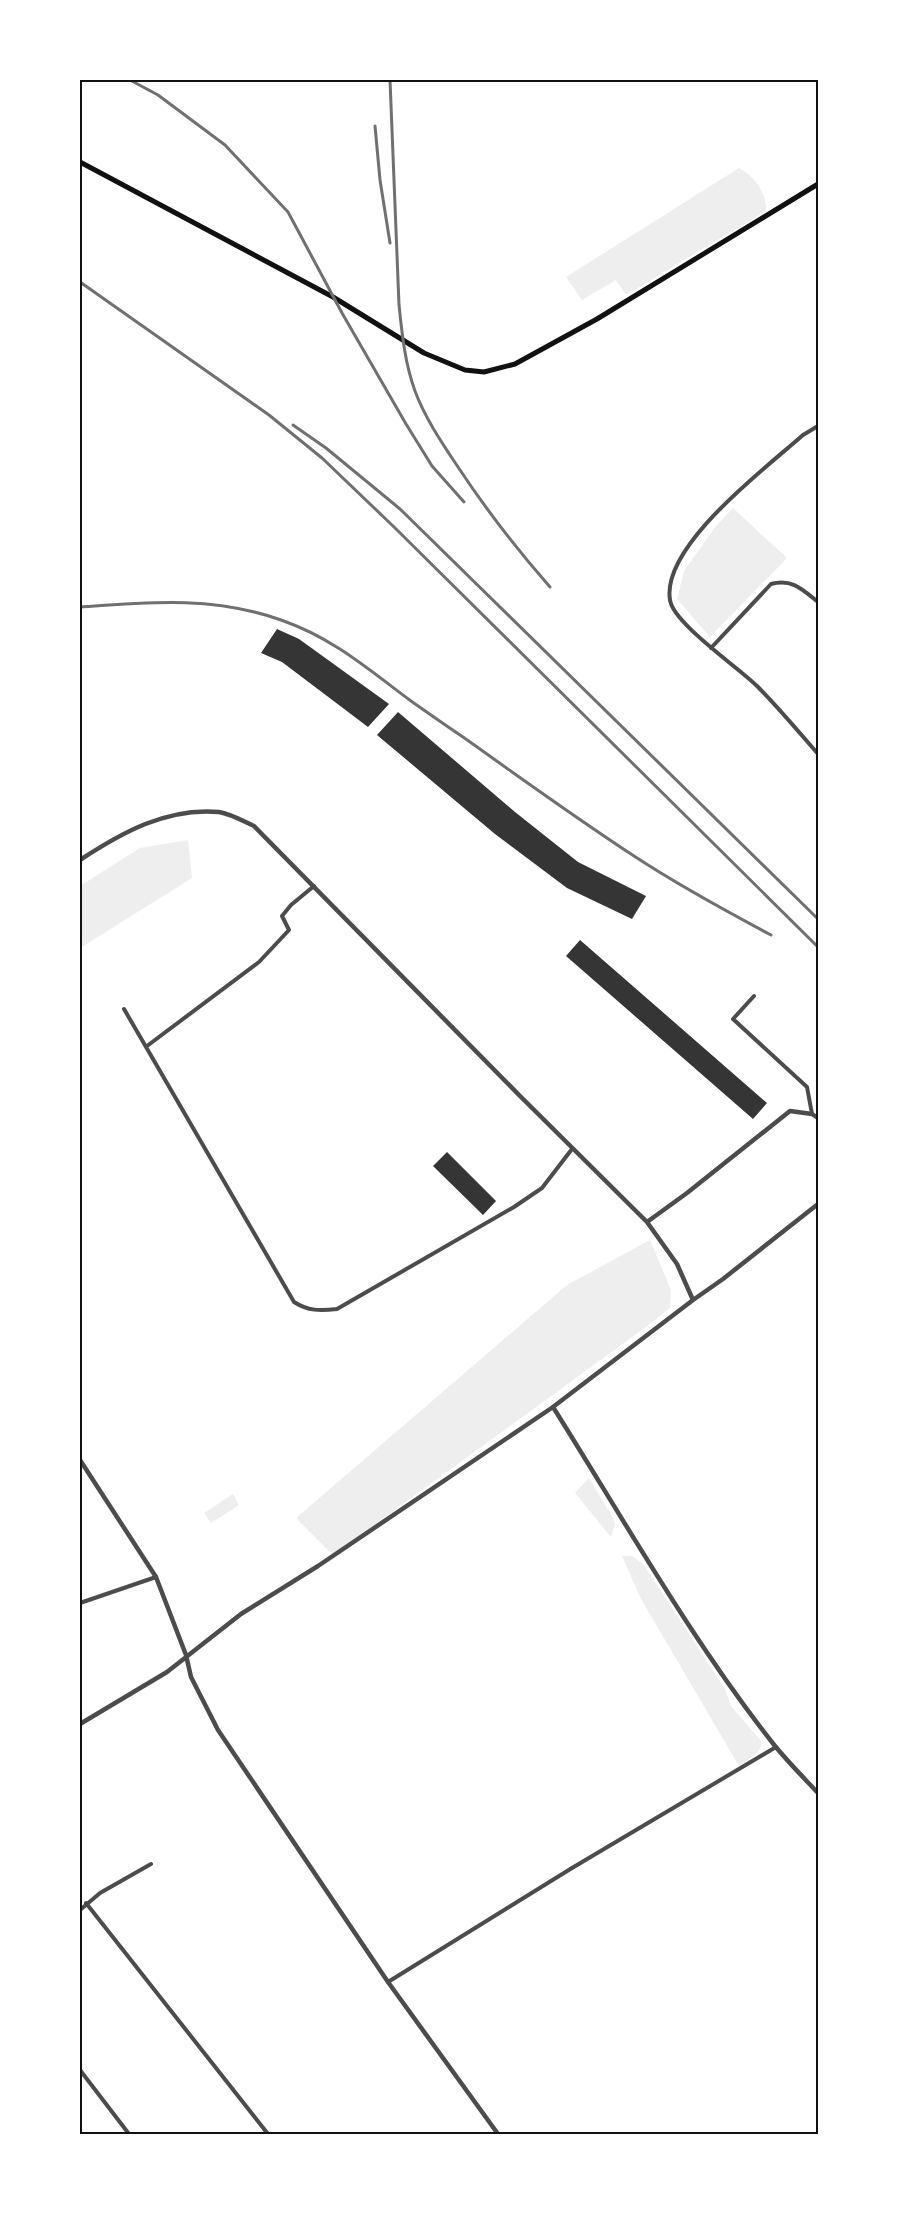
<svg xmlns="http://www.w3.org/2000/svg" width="898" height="2214" viewBox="0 0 898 2214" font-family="'PT Sans Narrow',sans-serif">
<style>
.green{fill:#eee}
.building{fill:#353535}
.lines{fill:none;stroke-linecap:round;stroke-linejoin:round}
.minor{stroke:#4c4c4c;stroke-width:4}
.tertiary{stroke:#4c4c4c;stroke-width:4.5}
.secondary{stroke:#111;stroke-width:5}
.rail{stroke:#707070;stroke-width:3}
.neatline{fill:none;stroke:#111;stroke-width:2}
</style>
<rect width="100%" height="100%" fill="#fff"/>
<!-- green -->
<path class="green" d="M 739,168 C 754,176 767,193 766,211 L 626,295 L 616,280 L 582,300 L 566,277 Z
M 733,508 L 787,558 L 710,637 L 677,599 L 684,571 L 716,526 Z
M 188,840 L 192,878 L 80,948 L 80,886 L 140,848 Z
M 650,1240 L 671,1290 L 670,1308 L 646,1327 L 333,1555 L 296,1518 L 567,1285 Z
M 589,1478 L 613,1518 L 615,1525 L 611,1537 L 575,1493 Z
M 233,1494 L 239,1505 L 211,1523 L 204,1513 Z
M 622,1556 L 632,1556 L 644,1565 L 725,1689 L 731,1706 L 761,1741 C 763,1754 748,1759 739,1766 L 641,1599 Z"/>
<!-- building -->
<path class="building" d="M 277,629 L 299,639 L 389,704 L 368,727 L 282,662 L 261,653 Z
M 398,712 L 515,812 L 578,862 L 646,896 L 632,919 L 567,888 L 495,834 L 377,735 Z
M 580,940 L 767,1103 L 753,1119 L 566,956 Z
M 447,1152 L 496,1201 L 483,1215 L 433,1166 Z"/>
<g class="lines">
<!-- minor -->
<path class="minor" d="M 818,426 L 803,435 C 766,468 661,546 670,600 C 673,623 739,668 757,686 C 778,707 798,731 818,754
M 711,648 L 771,584 C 792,578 803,590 818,602
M 754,996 L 733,1019 L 807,1087 L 812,1114
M 124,1009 L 294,1302 C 308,1311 320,1311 337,1309 L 514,1207 L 542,1188 L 572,1149
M 147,1046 L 259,962 L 289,930 L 282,916 L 291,905 L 314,886
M 80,1603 L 156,1577
M 86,1903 L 268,2134
M 80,1910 L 100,1893 L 151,1864
M 388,1982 L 572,1868 L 776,1747
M 80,2070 L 129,2134"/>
<!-- tertiary -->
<path class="tertiary" d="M 80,860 C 121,833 167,807 219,812 C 231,814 243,821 254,826 L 520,1096 L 647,1222 L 677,1264 L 693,1300
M 647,1222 L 687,1193 L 790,1111 L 812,1114 L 818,1118
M 553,1407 C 624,1520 692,1641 775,1746 C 789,1763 804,1778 818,1793
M 80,1460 L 156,1577 L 186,1655 L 191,1677 L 218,1730 L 388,1982 L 498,2134
M 80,1724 L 167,1672 L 241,1614 L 318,1566 L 553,1407 L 693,1300 L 723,1279 L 818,1204"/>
<!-- secondary -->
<path class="secondary" d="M 80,162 L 333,297 L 424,353 L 465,370 L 484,372 L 515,364 L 597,319 L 818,184"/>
<!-- rail -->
<path class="rail" d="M 130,80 L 158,95 L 225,145 L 288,212 L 342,313 L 406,424 L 432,466 L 464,502
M 390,80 L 399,305 C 402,334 405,364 415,391 C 425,418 442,443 458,467 C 487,511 515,547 550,587
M 375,126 L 380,180 L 390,243
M 80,282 L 269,415 L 322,458 L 393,526 L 818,947
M 293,425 L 326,448 L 400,509 L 818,919
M 80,607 C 149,602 214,596 281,620 C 333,638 368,669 411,701 C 428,713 445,725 463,737 C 519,777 576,818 634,856 C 678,885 724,910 771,935"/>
</g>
<!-- border -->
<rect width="898" height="2214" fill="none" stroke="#ffffff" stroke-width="162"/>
<rect x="81" y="81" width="736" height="2052" class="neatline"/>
</svg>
